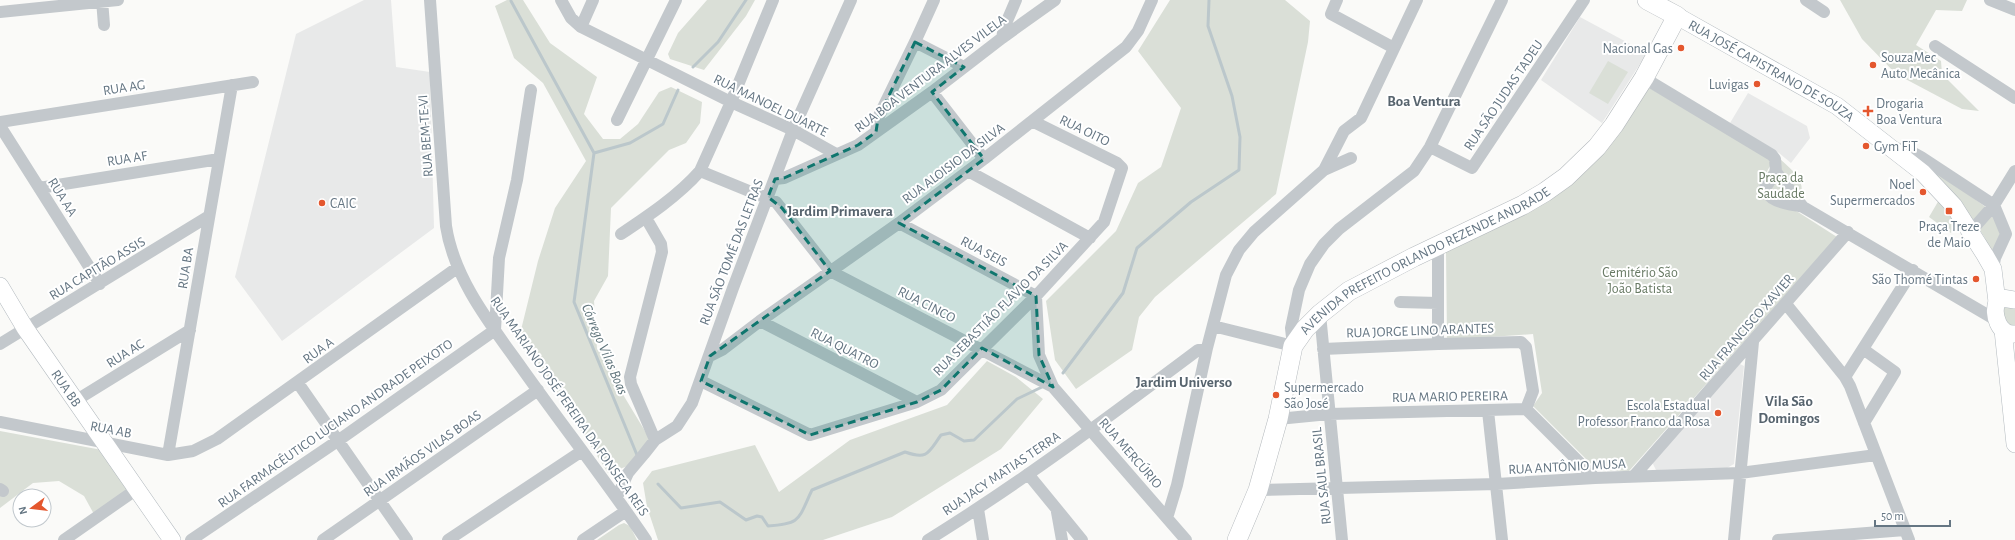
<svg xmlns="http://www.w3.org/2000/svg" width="2015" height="540" viewBox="0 0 2015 540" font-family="'Alegreya Sans',sans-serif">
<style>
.built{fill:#e8e9e9}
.green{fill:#dadfd7}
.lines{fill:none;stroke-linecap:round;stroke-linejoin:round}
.stream{stroke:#bbc7cb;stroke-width:3}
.secondary-casing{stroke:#b3babf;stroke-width:18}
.primary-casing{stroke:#b5babe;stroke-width:20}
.street{stroke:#c3c8cc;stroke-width:12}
.secondary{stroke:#fff;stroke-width:17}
.primary{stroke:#fff;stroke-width:19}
.marked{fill:#0f766e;fill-opacity:0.2;stroke:#0f766e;stroke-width:3;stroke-dasharray:8 5;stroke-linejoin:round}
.poi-dot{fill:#e4572e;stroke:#fff;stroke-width:1.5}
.labels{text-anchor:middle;stroke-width:4;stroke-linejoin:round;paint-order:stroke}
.poi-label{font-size:14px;fill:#657683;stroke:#fff;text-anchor:end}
.street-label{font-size:14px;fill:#657683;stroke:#fff}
.park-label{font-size:14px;fill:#687a64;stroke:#fff}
.neighbourhood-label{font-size:15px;font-weight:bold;fill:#57646e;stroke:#fff}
.water-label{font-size:15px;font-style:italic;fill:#60757c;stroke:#fff}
</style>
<rect width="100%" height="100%" fill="#fafaf8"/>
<!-- built -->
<path class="built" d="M 364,0 L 391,0 L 396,67 L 430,72 L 434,228 L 282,341 L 235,277 L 296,34 Z
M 1580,17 L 1647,53 L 1602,123 L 1541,80 Z
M 1748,93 L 1807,126 L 1810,138 L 1791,163 L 1779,153 L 1730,123 Z
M 1740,364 L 1744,366 L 1734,464 L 1727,468 L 1656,470 L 1653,464 L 1654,461 Z"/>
<!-- green -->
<path class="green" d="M 507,0 L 523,0 L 550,43 L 597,77 L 584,114 L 603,139 L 620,139 L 638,124 L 659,92 L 671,87 L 702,102 L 700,123 L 686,143 L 669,150 L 611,208 L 608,276 L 594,301 L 597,349 L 617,368 L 616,383 L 651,441 L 628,466 L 608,473 L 520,334 L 538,261 L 555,208 L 586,161 L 543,83 L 514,58 L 495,6 Z
M 707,0 L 755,0 L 746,16 L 704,70 L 670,59 L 668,54 L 678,33 Z
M 1170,0 L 1285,0 L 1310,21 L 1308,42 L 1276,194 L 1155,297 L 1139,317 L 1132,350 L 1076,389 L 1055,360 L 1046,301 L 1116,231 L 1138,183 L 1161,167 L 1181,108 L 1138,51 Z
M 1840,0 L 1967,0 L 1962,11 L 1936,10 L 1916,45 L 1941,61 L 1942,74 L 1979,111 L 1962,109 L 1896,74 L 1862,39 Z
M 1608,61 L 1628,72 L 1608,104 L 1589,93 Z
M 1646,86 L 1774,159 L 1761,182 L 1763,198 L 1798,212 L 1837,237 L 1629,471 L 1597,470 L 1533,406 L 1542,393 L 1533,334 L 1447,340 L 1446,251 L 1549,198 L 1588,169 Z
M 1780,159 C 1802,179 1806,182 1798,211 L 1762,183 L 1774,161 Z
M 1925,165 L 1947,179 L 1987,208 L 1975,223 Z
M 1939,200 L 1955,219 L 1951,233 L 1929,217 Z
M 1991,211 L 2000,233 L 1994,253 L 1988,252 L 1985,238 L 1978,227 Z
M 2003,306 L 2009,306 L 2015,309 L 2015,330 L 2004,325 Z
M 987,361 L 1016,377 L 1043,399 L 1001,449 L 892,517 L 823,540 L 658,540 L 647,507 L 643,483 L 652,471 L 755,445 L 779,492 L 850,440 L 947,405 Z
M 0,431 L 102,450 L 129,491 L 95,516 L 84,496 L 59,481 L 33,483 L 0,508 Z
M 624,523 L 630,526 L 637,540 L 597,540 L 619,525 Z"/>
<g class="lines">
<!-- stream -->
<path class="stream" d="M 511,1 L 594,153
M 693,67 L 718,42 L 746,0
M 594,153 L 574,302 L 637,455
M 594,153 L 630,143 L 663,124 L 678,90
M 1063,373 L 1123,293 L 1137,248 L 1191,202 L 1239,170 L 1240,137 L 1232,96 L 1208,26 L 1209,0
M 658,484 L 681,508 L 720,502 L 746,520 L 757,516 L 762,517 L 768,526 C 802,524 798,519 812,490 L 905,452 C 928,460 928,453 941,435 L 950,433 L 964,441 L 974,440 L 1017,399 L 1042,387"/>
<defs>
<g id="secondary">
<path id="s1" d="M 1677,16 L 1837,106 L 1923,173 L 1954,206 L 1985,255 L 1993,269 L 1997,302"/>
<path id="s2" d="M 0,286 L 25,328 L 172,540"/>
<path d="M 2015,300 L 2002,298 L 1997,302 C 1992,314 1999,336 2015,334"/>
<path d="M 2003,330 L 2015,444"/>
</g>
<g id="primary">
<path id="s3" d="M 1237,540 L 1258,490 L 1278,419 L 1293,346 L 1305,329 L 1320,314 L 1349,291 L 1414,257 L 1523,205 L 1545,192 L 1566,177 L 1597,147 L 1614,125 L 1644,78 L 1677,16 L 1647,0"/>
</g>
</defs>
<!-- secondary casing -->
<use href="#secondary" class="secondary-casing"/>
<!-- primary casing -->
<use href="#primary" class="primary-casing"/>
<!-- street -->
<path class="street" d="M 102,0 L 104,25
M 430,0 L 446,226 C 454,279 491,325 521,367 C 562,425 606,481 646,540
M 561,0 L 571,18 L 581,27 L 731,102 L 793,130 L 836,154
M 1337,0 L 1331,14 L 1394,48
M 1806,0 L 1824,12
M 1990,0 L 2015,10
M 0,12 L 118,0
M 581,27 L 593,0
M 1002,38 L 1004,28 L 1016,0
M 915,42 L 964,67
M 1935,46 L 2015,98
M 1644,78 L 1772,155 L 1775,159 L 1776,172
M 932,92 L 984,159
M 617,120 L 676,0
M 0,122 L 253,82
M 0,126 L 100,284
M 876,132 L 878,118 L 915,42 L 934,0
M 1430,147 L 1472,168 L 1584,0
M 1892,148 L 1908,150 L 1921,157 L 1994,205 L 2006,234 L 1995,258 L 1993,269
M 1324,170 L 1344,131 L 1361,118 L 1417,0
M 700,171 L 776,202 L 830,271 L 1053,387
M 968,171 L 1090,238
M 775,179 L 784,178 L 858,145 L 932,92 L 1002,38 L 1055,0
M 39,188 L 219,159
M 1803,207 L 1776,172 L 1765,188 C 1768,203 1791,204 1803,207 L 1996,320
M 646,218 L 661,244 L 662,252 L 630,377 L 631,384 L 655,440
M 899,223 L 1036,296 L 1039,355 L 1053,387 L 1186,540
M 1971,231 L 1994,205 L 2015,171
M 621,234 C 648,216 678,196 700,171 L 731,102 L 773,0
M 1400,302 L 1438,303
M 1786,304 L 1845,377 L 1850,386 L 1909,540
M 1320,314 L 1342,540
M 760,321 L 917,402
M 1213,326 L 1293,346 L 1291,328 L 1299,290 L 1310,264 L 1324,244 L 1339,229 L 1414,171 L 1430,147 L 1502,0
M 0,344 L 209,216
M 1438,344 L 1438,245
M 1323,349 L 1438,344 L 1521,342 L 1526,347 L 1533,391 L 1526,409
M 1863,349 L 1895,372 L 1864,423
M 710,356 L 722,350 L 760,321 L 899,223 L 984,159 L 1126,47 L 1138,31 L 1152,0
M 1845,377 L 1913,270
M 701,381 L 810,435 L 917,402 L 941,390 L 1036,296 L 1104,222 L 1122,168 L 1117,163 L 1032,121
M 298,383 L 407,540
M 75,401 L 190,330
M 1488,411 L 1502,540
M 1278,419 L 1329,414 L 1526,409 L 1595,478
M 0,422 L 168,455 L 193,451 L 217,439 L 457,268
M 168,455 L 232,85
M 1028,474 L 1082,540
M 1633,477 L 1848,232
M 0,489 L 3,491
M 1258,490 L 1497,484 L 1595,478 L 1740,473 L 1876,455
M 617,497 L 628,473 L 644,454 L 655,440 L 677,426 L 692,403 L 733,288 L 793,130 L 851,0
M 978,509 L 983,540
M 1057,512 L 1062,540
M 1167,518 L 1177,485 L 1207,348 L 1226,275 L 1239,250 L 1254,232 L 1324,170 L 1351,158
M 64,540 L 137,489
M 191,540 L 339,440 L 495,330 L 499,258 L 517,180 L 531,90
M 323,540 L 538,390
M 448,540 L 582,451
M 583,540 L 626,511
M 928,540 C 1022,482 1110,416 1198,350 L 1207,348
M 1734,540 L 1753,342
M 1778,540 L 1905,530"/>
<!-- secondary -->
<use href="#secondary" class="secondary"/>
<!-- primary -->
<use href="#primary" class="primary"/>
</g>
<!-- marked area -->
<path class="marked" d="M 915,42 L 964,67 L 932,92 L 984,159 L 899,223 L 1036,296 L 1039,355 L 1053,387 L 982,348 L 941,390 L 917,402 L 810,435 L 701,381 L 710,356 L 830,271 L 782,208 L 768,197 L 775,179 L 784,178 L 858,145 L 876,132 L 878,118 Z"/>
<!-- markers -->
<g class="poi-dot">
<circle cx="1681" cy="48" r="4"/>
<circle cx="1873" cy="65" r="4"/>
<circle cx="1757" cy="84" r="4"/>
<path d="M1866 105h4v4h4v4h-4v4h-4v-4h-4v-4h4z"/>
<circle cx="1866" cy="146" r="4"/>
<circle cx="1923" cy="192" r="4"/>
<circle cx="322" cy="203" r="4"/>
<rect x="1945" y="207" width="8" height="8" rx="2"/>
<circle cx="1976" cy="279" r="4"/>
<circle cx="1276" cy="395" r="4"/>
<circle cx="1718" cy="413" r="4"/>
</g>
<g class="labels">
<!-- poi labels -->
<g class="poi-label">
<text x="1673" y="53">Nacional Gas</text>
<text x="1881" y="62" text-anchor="start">SouzaMec<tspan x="1881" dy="16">Auto Mecânica</tspan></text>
<text x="1749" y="89">Luvigas</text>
<text x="1876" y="108" text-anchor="start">Drogaria<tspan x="1876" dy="16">Boa Ventura</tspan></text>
<text x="1874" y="151" text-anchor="start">Gym FiT</text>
<text x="1915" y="189">Noel<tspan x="1915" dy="16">Supermercados</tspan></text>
<text x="330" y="208" text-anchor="start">CAIC</text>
<text x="1949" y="231" text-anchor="middle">Praça Treze<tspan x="1949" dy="16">de Maio</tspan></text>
<text x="1968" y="284">São Thomé Tintas</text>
<text x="1284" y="392" text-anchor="start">Supermercado<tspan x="1284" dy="16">São José</tspan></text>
<text x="1710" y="410">Escola Estadual<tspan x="1710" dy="16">Professor Franco da Rosa</tspan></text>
</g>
<!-- street labels -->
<g class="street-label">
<text dy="5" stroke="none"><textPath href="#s1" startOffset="109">RUA JOSÉ CAPISTRANO DE SOUZA</textPath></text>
<text transform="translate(930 73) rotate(-37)" y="5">RUA BOA VENTURA ALVES VILELA</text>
<text transform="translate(124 87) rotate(-9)" y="5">RUA AG</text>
<text transform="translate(1503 95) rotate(-56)" y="5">RUA SÃO JUDAS TADEU</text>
<text transform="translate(771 105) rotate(26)" y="5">RUA MANOEL DUARTE</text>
<text transform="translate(1085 130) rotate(26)" y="5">RUA OITO</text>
<text transform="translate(425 136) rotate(-94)" y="5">RUA BEM-TE-VI</text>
<text transform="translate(127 158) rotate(-9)" y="5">RUA AF</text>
<text transform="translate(953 163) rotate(-37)" y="5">RUA ALOISIO DA SILVA</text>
<text transform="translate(63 197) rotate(58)" y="5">RUA AA</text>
<text transform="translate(984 251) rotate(28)" y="5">RUA SEIS</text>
<text transform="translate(731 252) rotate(-69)" y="5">RUA SÃO TOMÉ DAS LETRAS</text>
<text dy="5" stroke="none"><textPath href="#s3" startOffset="362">AVENIDA PREFEITO ORLANDO REZENDE ANDRADE</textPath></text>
<text transform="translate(97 268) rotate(-31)" y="5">RUA CAPITÃO ASSIS</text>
<text transform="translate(185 268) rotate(-81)" y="5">RUA BA</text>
<text transform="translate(927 304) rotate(27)" y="5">RUA CINCO</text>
<text transform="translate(1000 308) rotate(-45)" y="5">RUA SEBASTIÃO FLÁVIO DA SILVA</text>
<text transform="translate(1746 327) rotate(-49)" y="5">RUA FRANCISCO XAVIER</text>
<text transform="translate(1420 330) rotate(-2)" y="5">RUA JORGE LINO ARANTES</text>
<text transform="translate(845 348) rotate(27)" y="5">RUA QUATRO</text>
<text transform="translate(318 350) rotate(-36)" y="5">RUA A</text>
<text transform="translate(125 353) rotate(-32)" y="5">RUA AC</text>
<text dy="5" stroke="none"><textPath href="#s2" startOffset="122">RUA BB</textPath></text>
<text transform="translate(1450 396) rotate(-1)" y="5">RUA MARIO PEREIRA</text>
<text transform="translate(570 406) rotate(55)" y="5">RUA MARIANO JOSÉ PEREIRA DA FONSECA REIS</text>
<text transform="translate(335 423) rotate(-35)" y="5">RUA FARMACÊUTICO LUCIANO ANDRADE PEIXOTO</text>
<text transform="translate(111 429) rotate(11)" y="5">RUA AB</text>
<text transform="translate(422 453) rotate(-35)" y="5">RUA IRMÃOS VILAS BOAS</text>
<text transform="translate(1131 453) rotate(49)" y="5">RUA MERCÚRIO</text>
<text transform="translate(1567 466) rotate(-3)" y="5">RUA ANTÔNIO MUSA</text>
<text transform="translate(1001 473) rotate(-34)" y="5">RUA JACY MATIAS TERRA</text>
<text transform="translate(1321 476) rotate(-96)" y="5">RUA SAUL BRASIL</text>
</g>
<!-- park labels -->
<g class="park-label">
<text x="1781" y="182">Praça da<tspan x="1781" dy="16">Saudade</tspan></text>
<text x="1640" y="277">Cemitério São<tspan x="1640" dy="16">João Batista</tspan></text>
</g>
<!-- neighbourhood labels -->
<g class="neighbourhood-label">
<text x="1424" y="106">Boa Ventura</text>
<text x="840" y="216">Jardim Primavera</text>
<text x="1184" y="387">Jardim Universo</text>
<text x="1789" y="406">Vila São<tspan x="1789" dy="17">Domingos</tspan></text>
</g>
<!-- water labels -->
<g class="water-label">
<text transform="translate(605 349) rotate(67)" y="5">Córrego Vilas Boas</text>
</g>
</g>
<!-- north arrow -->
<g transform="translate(32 508) rotate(255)"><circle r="19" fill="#ffffff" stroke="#c1c8cd"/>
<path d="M0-3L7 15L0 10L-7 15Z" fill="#e4572e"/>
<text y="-6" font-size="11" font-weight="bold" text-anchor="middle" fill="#657683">N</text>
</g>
<!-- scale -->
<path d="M1875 520v6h75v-6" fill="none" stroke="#657683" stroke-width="2"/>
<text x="1881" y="520" font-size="12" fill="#657683" stroke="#ffffff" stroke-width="3" paint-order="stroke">50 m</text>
</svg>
